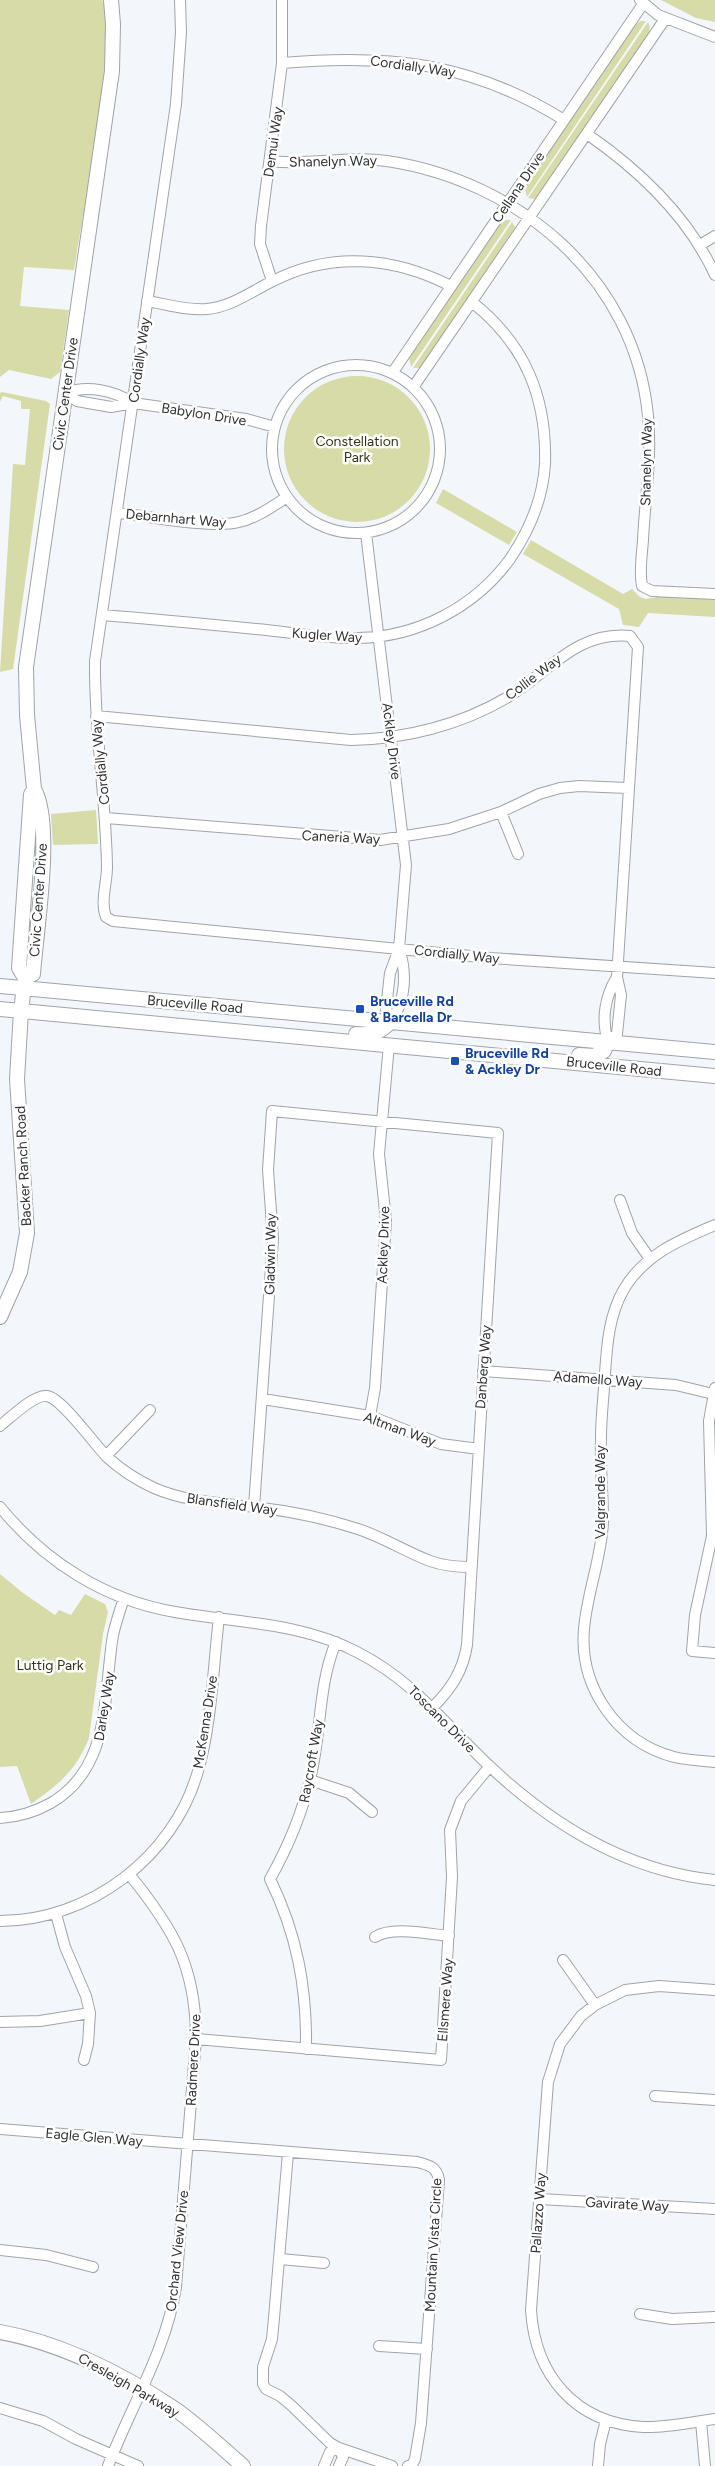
<svg xmlns="http://www.w3.org/2000/svg" width="715" height="2466" viewBox="0 0 715 2466" font-family="Figtree,sans-serif">
<style>
.green{fill:#d7dba8}
.lines{fill:none;stroke-linecap:round;stroke-linejoin:round}
.street-casing{stroke:#a0a4a8;stroke-width:12}
.secondary-casing{stroke:#a0a4a8;stroke-width:16}
.street{stroke:#fff;stroke-width:10}
.secondary{stroke:#fff;stroke-width:14}
.transit-dot{fill:#1a4fb4;stroke:#fff;stroke-width:2}
.labels{text-anchor:middle;stroke-width:5;stroke-linejoin:round;paint-order:stroke}
.street-label{font-size:14px;fill:#303234;stroke:#fff}
.park-label{font-size:14px;fill:#333413;stroke:#fff}
.transit-label{font-size:14px;font-weight:bold;fill:#164399;stroke:#fff;text-anchor:start}
</style>
<rect width="100%" height="100%" fill="#f3f7fc"/>
<!-- green -->
<path class="green" d="M 0,0 L 102,0 C 119,29 81,226 74,270 L 24,267 L 20,306 L 69,310 L 60,372 L 51,379 L 9,370 L 0,377 Z
M 661,0 L 715,0 L 715,22 L 696,18 Z
M 641,21 L 646,21 L 527,197 L 525,188 L 635,25 Z
M 648,22 L 650,27 L 649,32 L 539,195 L 534,199 L 528,198 Z
M 506,220 L 511,220 L 411,367 L 409,358 L 500,224 Z
M 512,222 L 515,227 L 513,232 L 421,368 L 413,368 Z
M284 449a73 73 0 1 1 146 0a73 73 0 1 1-146 0Z
M 2,392 L 46,401 L 50,404 L 13,669 L 0,672 L 13,464 L 25,465 L 30,409 L 21,409 L 21,401 L 3,396 L 0,402 L 0,393 Z
M 443,489 L 517,532 L 509,545 L 436,503 Z
M 531,540 L 623,594 L 632,589 L 640,597 L 646,599 L 664,596 L 715,600 L 715,617 L 648,613 L 639,627 L 623,625 L 619,609 L 523,554 Z
M 96,810 L 98,844 L 53,845 L 51,814 Z
M 0,1574 L 23,1593 L 55,1615 L 59,1610 L 71,1615 L 85,1594 L 105,1604 L 108,1612 L 103,1634 L 89,1738 C 76,1771 59,1784 31,1804 L 17,1766 L 0,1767 Z"/>
<g class="lines">
<defs>
<path id="street" d="M 180,0 L 181,32 L 176,104 L 95,661 C 94,730 106,798 107,867 C 107,883 100,902 106,917 L 113,921 L 491,958 L 715,973
M 640,0 L 658,15 L 715,37
M 282,63 C 389,54 471,62 564,120
M 587,134 C 639,170 688,216 715,275
M 270,161 C 309,166 348,155 387,161 C 519,181 635,278 648,416 C 652,457 645,499 643,540 C 642,555 639,571 642,586 L 652,591 L 715,594
M 700,245 L 715,236
M 272,281 L 260,244 L 261,226 L 282,63 L 282,0
M 147,301 C 166,304 188,311 207,309 C 231,307 252,291 273,281 C 331,251 394,257 451,286
M272 449a84 84 0 1 1 168 0a84 84 0 1 1-168 0Z
M 393,372 L 643,4
M 414,386 L 665,19
M 65,393 L 77,401 L 111,407 L 133,403 L 246,419 L 275,427
M 65,393 C 87,385 114,390 133,403
M 118,513 C 149,516 211,529 239,522 C 256,518 272,507 287,497
M 366,533 L 406,865 L 399,949 L 390,973 L 386,1009 L 391,1021
M 102,615 C 153,619 205,624 256,629 C 290,632 325,639 358,638 C 418,637 475,607 510,559 C 529,531 543,498 545,464 C 547,397 525,344 472,302
M 96,716 L 351,740 C 405,739 461,725 508,697 C 549,672 576,631 630,636 L 638,647 L 617,977 L 621,995 L 617,1034 L 608,1041 C 601,1020 605,996 617,977
M 501,812 L 518,854
M 106,818 L 380,840 L 449,829 L 501,812 L 539,794 L 560,788 L 579,786 L 628,788
M 391,1021 C 406,1001 407,972 399,949
M 620,1200 L 632,1233 L 650,1259
M 715,1225 C 680,1240 645,1254 624,1289 C 609,1315 607,1344 605,1373 C 604,1394 601,1416 601,1437 C 600,1465 603,1493 603,1521 C 602,1557 587,1592 584,1629 C 579,1687 617,1742 674,1757 C 687,1760 701,1761 715,1762
M 483,1371 L 676,1385 L 713,1394
M 715,1388 L 709,1421 L 712,1536 L 695,1615 L 692,1651 L 715,1653
M 263,1399 L 370,1416 L 441,1444 L 479,1449
M 370,1416 L 375,1388 L 386,1221 L 379,1154 L 389,1045
M 0,1426 C 10,1418 34,1394 47,1396 C 62,1398 94,1444 107,1457 C 121,1470 137,1480 154,1488 C 186,1502 221,1503 254,1507 C 290,1511 324,1518 358,1529 C 383,1537 406,1552 430,1561 C 444,1566 457,1567 471,1567
M 106,1456 L 150,1410
M 0,1507 C 45,1562 105,1600 175,1612 C 237,1623 300,1622 357,1652 C 404,1676 432,1708 468,1745 C 535,1814 617,1870 715,1880
M 254,1507 L 273,1239 L 268,1170 L 272,1111 L 498,1133 L 467,1645 C 463,1671 451,1689 433,1707
M 310,1780 L 349,1793 L 372,1812
M 0,1818 C 18,1817 35,1812 51,1803 C 112,1767 103,1695 113,1635 C 116,1622 120,1610 124,1598
M 56,1914 L 65,1947 L 86,1996 L 90,2013 L 88,2044 L 84,2060
M 0,1921 C 89,1921 174,1857 198,1771 C 212,1722 213,1668 219,1617
M 375,1937 C 392,1926 428,1934 449,1936
M 563,1960 L 595,2005
M 715,1990 L 659,1986 L 625,1990 L 595,2005 L 581,2016 L 560,2044 L 548,2082 L 531,2310 C 535,2375 575,2423 643,2427 C 666,2428 692,2422 715,2419
M 0,2022 L 40,2021 L 90,2013
M 196,2039 L 441,2060 L 452,1877 L 450,1830 L 461,1801 L 490,1766
M 306,2049 C 307,1988 297,1934 270,1879 C 292,1840 308,1799 315,1754 C 321,1716 321,1678 336,1642
M 655,2096 L 715,2100
M 0,2129 C 139,2141 278,2152 417,2162 C 429,2165 437,2167 439,2180 L 421,2423 L 415,2459 L 412,2465 L 408,2466
M 288,2153 L 274,2318 L 272,2339 L 263,2367 L 263,2384 L 266,2389 L 280,2396 L 292,2406 L 330,2443 L 339,2448 L 392,2466
M 540,2199 L 715,2209
M 0,2250 L 46,2255 L 93,2267
M 280,2259 L 324,2263
M 640,2314 L 672,2319 L 715,2317
M 379,2346 L 427,2349
M 0,2408 L 43,2421 L 76,2439 L 138,2466
M 701,2421 L 705,2466
M 108,2466 C 131,2406 166,2351 176,2287 L 196,2039 C 196,1966 173,1928 129,1874
M 324,2466 L 330,2452 L 339,2448 L 343,2457 L 339,2466
M 598,2466 L 600,2444 L 606,2420"/>
<path id="secondary" d="M 25,978 L 33,974 C 36,931 54,824 34,789 L 27,715 L 26,667 L 112,71 L 113,24 L 111,0
M 0,986 L 715,1052
M 0,1009 L 715,1076
M 356,1034 C 372,1035 381,1033 391,1021
M 579,1055 L 594,1056 L 604,1051 L 608,1041
M 0,1317 L 20,1272 L 27,1233 L 17,1079 L 21,1011 L 25,978 L 19,968 L 31,794
M 0,2332 C 61,2343 124,2375 175,2409 C 199,2426 221,2447 243,2466"/>
</defs>
<!-- street casing -->
<use href="#street" class="street-casing"/>
<!-- secondary casing -->
<use href="#secondary" class="secondary-casing"/>
<!-- street -->
<use href="#street" class="street"/>
<!-- secondary -->
<use href="#secondary" class="secondary"/>
</g>
<!-- markers -->
<g class="transit-dot">
<rect x="355" y="1004" width="10" height="10" rx="2.5"/>
<rect x="450" y="1056" width="10" height="10" rx="2.5"/>
</g>
<g class="labels">
<!-- street labels -->
<g class="street-label">
<text transform="translate(413 66) rotate(8)" y="5">Cordially Way</text>
<text transform="translate(273 142) rotate(-82)" y="5">Demui Way</text>
<text transform="translate(333 161) rotate(-1)" y="5">Shanelyn Way</text>
<text transform="translate(518 187) rotate(-56)" y="5">Cellana Drive</text>
<text transform="translate(139 360) rotate(-82)" y="5">Cordially Way</text>
<text transform="translate(65 394) rotate(-82)" y="5">Civic Center Drive</text>
<text transform="translate(204 414) rotate(9)" y="5">Babylon Drive</text>
<text transform="translate(646 462) rotate(-89)" y="5">Shanelyn Way</text>
<text transform="translate(176 518) rotate(5)" y="5">Debarnhart Way</text>
<text transform="translate(327 635) rotate(4)" y="5">Kugler Way</text>
<text transform="translate(533 677) rotate(-37)" y="5">Collie Way</text>
<text transform="translate(392 741) rotate(83)" y="5">Ackley Drive</text>
<text transform="translate(100 762) rotate(-96)" y="5">Cordially Way</text>
<text transform="translate(341 837) rotate(3)" y="5">Caneria Way</text>
<text transform="translate(38 900) rotate(-86)" y="5">Civic Center Drive</text>
<text transform="translate(457 954) rotate(6)" y="5">Cordially Way</text>
<text transform="translate(195 1004) rotate(5)" y="5">Bruceville Road</text>
<text transform="translate(614 1066) rotate(6)" y="5">Bruceville Road</text>
<text transform="translate(23 1166) rotate(-93)" y="5">Backer Ranch Road</text>
<text transform="translate(383 1245) rotate(-88)" y="5">Ackley Drive</text>
<text transform="translate(270 1254) rotate(-89)" y="5">Gladwin Way</text>
<text transform="translate(483 1367) rotate(-86)" y="5">Danberg Way</text>
<text transform="translate(598 1379) rotate(4)" y="5">Adamello Way</text>
<text transform="translate(400 1429) rotate(20)" y="5">Altman Way</text>
<text transform="translate(600 1492) rotate(-90)" y="5">Valgrande Way</text>
<text transform="translate(232 1504) rotate(8)" y="5">Blansfield Way</text>
<text transform="translate(104 1706) rotate(-81)" y="5">Darley Way</text>
<text transform="translate(442 1719) rotate(45)" y="5">Toscano Drive</text>
<text transform="translate(205 1722) rotate(-81)" y="5">McKenna Drive</text>
<text transform="translate(311 1761) rotate(-80)" y="5">Raycroft Way</text>
<text transform="translate(445 2000) rotate(-86)" y="5">Ellsmere Way</text>
<text transform="translate(193 2060) rotate(-87)" y="5">Radmere Drive</text>
<text transform="translate(94 2137) rotate(5)" y="5">Eagle Glen Way</text>
<text transform="translate(627 2204) rotate(3)" y="5">Gavirate Way</text>
<text transform="translate(538 2213) rotate(-86)" y="5">Pallazzo Way</text>
<text transform="translate(433 2245) rotate(-87)" y="5">Mountain Vista Circle</text>
<text transform="translate(177 2251) rotate(-84)" y="5">Orchard View Drive</text>
<text transform="translate(129 2385) rotate(30)" y="5">Cresleigh Parkway</text>
</g>
<!-- park labels -->
<g class="park-label">
<text x="357" y="446">Constellation<tspan x="357" dy="16">Park</tspan></text>
<text x="50" y="1670">Luttig Park</text>
</g>
<!-- transit labels -->
<g class="transit-label">
<text x="370" y="1006">Bruceville Rd<tspan x="370" dy="16">&amp; Barcella Dr</tspan></text>
<text x="465" y="1058">Bruceville Rd<tspan x="465" dy="16">&amp; Ackley Dr</tspan></text>
</g>
</g>
</svg>
